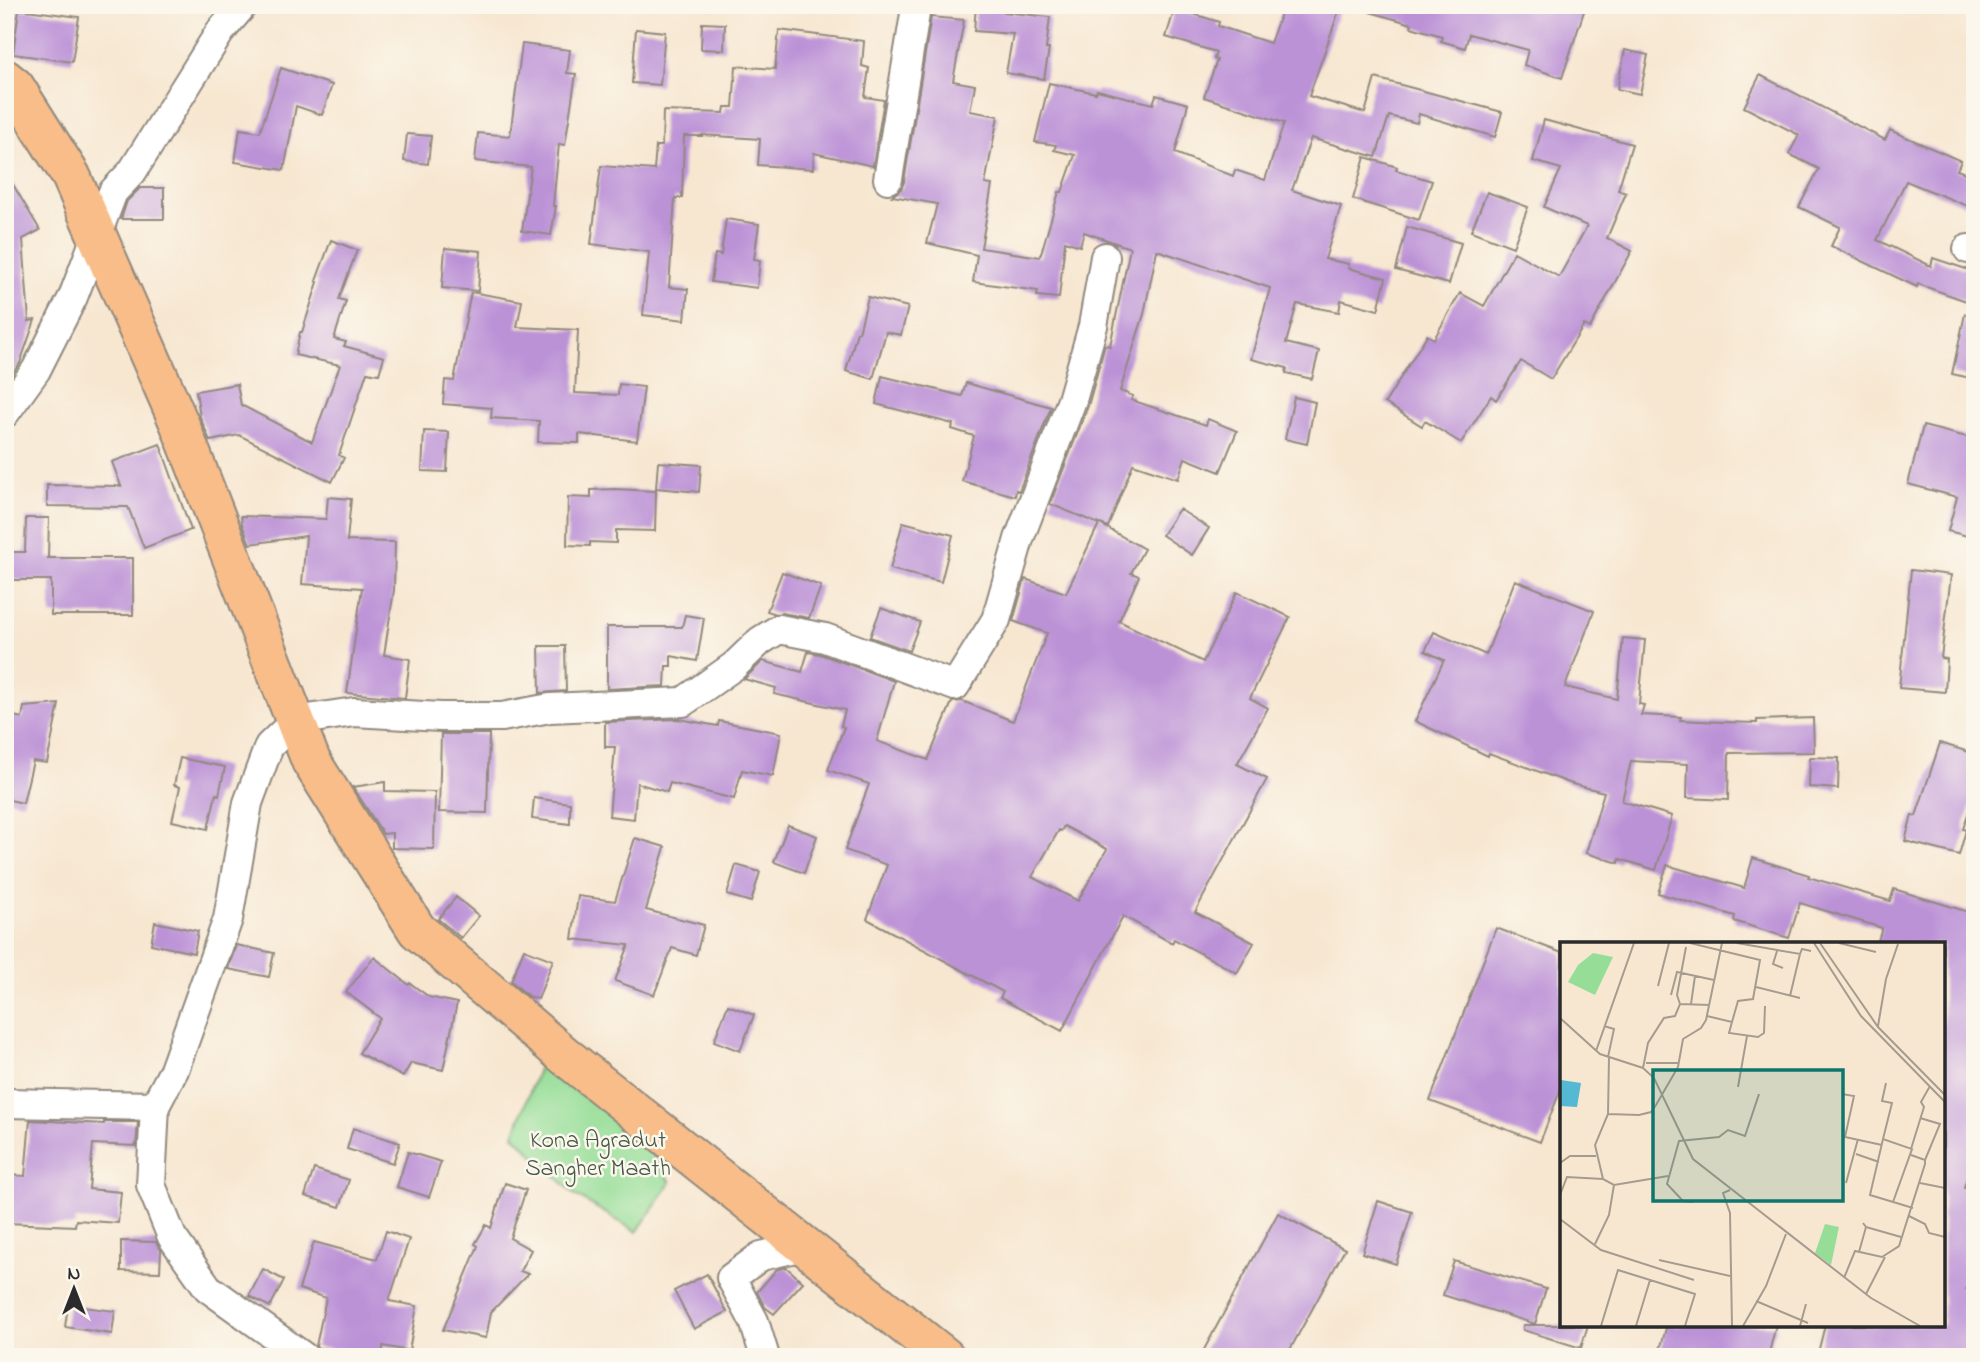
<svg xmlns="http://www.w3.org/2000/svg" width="1980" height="1362" viewBox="0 0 1980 1362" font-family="'Indie Flower',sans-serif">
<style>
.green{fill:#96de98;stroke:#608462;stroke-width:2}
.building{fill:#bc92d7;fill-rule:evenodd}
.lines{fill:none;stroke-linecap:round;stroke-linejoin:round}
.minor-casing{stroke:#91897e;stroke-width:32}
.primary-casing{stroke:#91897e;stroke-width:42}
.minor{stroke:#fff;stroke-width:28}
.primary{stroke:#f8bd89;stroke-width:38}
.labels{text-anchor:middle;stroke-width:5;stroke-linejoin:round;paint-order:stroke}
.park-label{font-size:24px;fill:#465846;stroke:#fbf7ec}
.inset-road{fill:none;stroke:#a59c8f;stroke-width:2}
.view{fill:#0f766e;fill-opacity:0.15;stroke:#0f766e;stroke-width:3.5}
.inset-edge{fill:none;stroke:#2b2b2b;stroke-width:3.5}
</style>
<rect width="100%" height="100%" fill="#fbf7ec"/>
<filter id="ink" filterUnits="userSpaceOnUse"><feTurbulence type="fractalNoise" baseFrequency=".0143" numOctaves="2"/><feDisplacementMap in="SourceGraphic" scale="14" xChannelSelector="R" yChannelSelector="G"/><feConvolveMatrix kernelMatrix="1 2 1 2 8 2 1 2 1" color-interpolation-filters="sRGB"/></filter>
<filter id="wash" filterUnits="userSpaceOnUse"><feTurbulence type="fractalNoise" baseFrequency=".00686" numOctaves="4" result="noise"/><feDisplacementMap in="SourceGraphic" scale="28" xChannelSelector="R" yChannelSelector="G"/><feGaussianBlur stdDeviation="1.57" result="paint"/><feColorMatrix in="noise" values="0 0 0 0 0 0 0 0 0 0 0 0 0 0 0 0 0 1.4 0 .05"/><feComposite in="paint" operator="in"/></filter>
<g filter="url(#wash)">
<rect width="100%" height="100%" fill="#f7e7d1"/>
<!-- green -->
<path class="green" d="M 540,1064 L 630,1121 L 671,1182 L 637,1232 L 575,1195 L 514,1135 Z"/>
<g id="blocks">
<!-- building -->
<path class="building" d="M 976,5 L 1004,5 L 1004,12 L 1050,17 L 1046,49 L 1049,49 L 1044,79 L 1006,73 L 1013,34 L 974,31 Z
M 1284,5 L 1341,5 L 1309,96 L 1365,113 L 1375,78 L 1502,112 L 1495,137 L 1419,114 L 1417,123 L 1389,116 L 1376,157 L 1311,138 L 1292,190 L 1341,206 L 1325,259 L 1349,264 L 1348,268 L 1386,278 L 1378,310 L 1341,300 L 1339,312 L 1297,304 L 1286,343 L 1319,351 L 1312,379 L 1286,373 L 1287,368 L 1251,359 L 1270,288 L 1157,250 L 1144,314 L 1120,391 L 1133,396 L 1131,400 L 1206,425 L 1208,419 L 1237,431 L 1220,472 L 1185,458 L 1178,479 L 1133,464 L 1108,527 L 1100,524 L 1144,549 L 1131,573 L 1139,576 L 1119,621 L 1203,662 L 1237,592 L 1290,617 L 1250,698 L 1268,708 L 1237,764 L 1267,779 L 1195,912 L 1254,943 L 1237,973 L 1174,939 L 1172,943 L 1123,916 L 1062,1031 L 1000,998 L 1003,992 L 867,919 L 887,865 L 845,850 L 869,784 L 828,770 L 844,727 L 841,726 L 845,710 L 774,694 L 776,688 L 744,679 L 763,661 L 802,672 L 808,652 L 820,654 L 894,681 L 877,741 L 928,760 L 952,702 L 962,701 L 1013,721 L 1047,633 L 1013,621 L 1025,579 L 1066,593 L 1099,524 L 1050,504 L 1088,406 L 1105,345 L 1110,346 L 1130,248 L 1084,232 L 1080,246 L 1065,241 L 1059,298 L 1037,296 L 1038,291 L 973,282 L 977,255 L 927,243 L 937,204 L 892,196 L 901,189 L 904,182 L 931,17 L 964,20 L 953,81 L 975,85 L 970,111 L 998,116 L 985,184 L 992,185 L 981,248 L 1040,257 L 1059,192 L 1062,192 L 1075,155 L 1054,150 L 1056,145 L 1035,142 L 1049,83 L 1096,93 L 1097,90 L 1153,104 L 1156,95 L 1188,104 L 1175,153 L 1233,176 L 1235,170 L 1265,180 L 1284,123 L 1204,97 L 1217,60 L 1214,59 L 1216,52 L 1166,37 L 1175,8 L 1219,22 L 1218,26 L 1270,43 ZM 1064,826 L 1107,849 L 1078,901 L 1032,877 L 1059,830 L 1061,831 Z
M 1371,5 L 1586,5 L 1562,78 L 1524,65 L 1528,50 L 1469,34 L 1465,48 L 1441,41 L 1442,36 L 1411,27 L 1412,24 L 1370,12 Z
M 19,9 L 79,17 L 72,62 L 13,54 Z
M 702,23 L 725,24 L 724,50 L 701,49 Z
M 636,29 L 665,32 L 660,85 L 632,83 Z
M 779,30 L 864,41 L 862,66 L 869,68 L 865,97 L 884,100 L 873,166 L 814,153 L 813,169 L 758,165 L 760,139 L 702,135 L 702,136 L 684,136 L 682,198 L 675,198 L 669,287 L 688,289 L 685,320 L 643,315 L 649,252 L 591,244 L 601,166 L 654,170 L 656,146 L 662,146 L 663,111 L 724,113 L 725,107 L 733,107 L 736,66 L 775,69 Z
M 522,44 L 570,50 L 567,73 L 576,74 L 565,145 L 559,144 L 553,206 L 556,206 L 551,235 L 522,231 L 531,167 L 475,161 L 478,133 L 510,136 Z
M 1625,50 L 1648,55 L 1640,94 L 1617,89 Z
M 281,68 L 332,85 L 322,115 L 296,106 L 284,170 L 235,162 L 240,129 L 260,132 Z
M 1760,75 L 1885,140 L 1890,130 L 1961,161 L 1957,170 L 1975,177 L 1975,209 L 1906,181 L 1877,240 L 1931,266 L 1933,258 L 1975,272 L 1975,304 L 1918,284 L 1917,287 L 1831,246 L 1840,227 L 1799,207 L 1819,169 L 1789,154 L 1799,135 L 1744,107 Z
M 1544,120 L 1632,144 L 1618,190 L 1626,193 L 1607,238 L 1632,251 L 1590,328 L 1584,325 L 1551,379 L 1521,361 L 1496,400 L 1491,396 L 1461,443 L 1425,421 L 1422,426 L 1385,403 L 1427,335 L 1434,339 L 1460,293 L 1484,306 L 1514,252 L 1559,277 L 1587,226 L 1544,207 L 1561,169 L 1533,161 Z
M 407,134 L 431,136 L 428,164 L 404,161 Z
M 1365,157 L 1397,167 L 1396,170 L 1432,181 L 1419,220 L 1353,199 Z
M 5,171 L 40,230 L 23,239 L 29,321 L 35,320 L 20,363 L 5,384 Z
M 140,188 L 164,188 L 164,219 L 121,219 L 127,201 Z
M 1487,192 L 1528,207 L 1513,247 L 1471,231 Z
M 726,219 L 759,224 L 754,259 L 760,260 L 757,288 L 711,282 L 715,254 L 721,255 Z
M 1407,227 L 1461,243 L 1449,284 L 1396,270 Z
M 331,240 L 357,250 L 339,299 L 346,301 L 334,339 L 346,342 L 344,346 L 384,357 L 379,374 L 367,372 L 339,455 L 344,458 L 332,482 L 239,435 L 210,441 L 200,417 L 196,391 L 237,384 L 241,405 L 312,442 L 340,365 L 295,355 L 300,332 L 302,332 L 318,282 L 316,281 Z
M 445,248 L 481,251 L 478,291 L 442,288 Z
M 471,292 L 522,301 L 517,327 L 578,330 L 575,393 L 618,395 L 619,384 L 644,387 L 637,441 L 579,434 L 579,443 L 538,442 L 539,421 L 491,418 L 492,408 L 443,404 L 445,380 L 454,381 Z
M 868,297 L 908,307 L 901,335 L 886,332 L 873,379 L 846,371 L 857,332 L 859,332 Z
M 1965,314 L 1975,315 L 1975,379 L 1952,374 Z
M 882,376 L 962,396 L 966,383 L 1051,407 L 1019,491 L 1016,490 L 1015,496 L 962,481 L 974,436 L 952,429 L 953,424 L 876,404 Z
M 1294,397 L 1315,402 L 1307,444 L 1285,439 Z
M 1923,426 L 1975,439 L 1975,538 L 1948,531 L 1957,497 L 1908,484 Z
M 424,431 L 449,432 L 447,472 L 422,471 Z
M 160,444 L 191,530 L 144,548 L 128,507 L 47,506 L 47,485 L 121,486 L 112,462 Z
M 658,462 L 701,465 L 699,492 L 656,488 Z
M 614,489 L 656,491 L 655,531 L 616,530 L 616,543 L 590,542 L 590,546 L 567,545 L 568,497 L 591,498 L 591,490 Z
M 328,497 L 351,499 L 347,541 L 395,542 L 394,590 L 384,655 L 410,659 L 405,698 L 347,693 L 362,588 L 302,584 L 306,536 L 250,544 L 242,524 L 241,516 L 326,519 Z
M 1179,509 L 1209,528 L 1192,555 L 1162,535 Z
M 26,518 L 49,518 L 48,558 L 133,558 L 133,615 L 51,615 L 51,580 L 5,580 L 5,552 L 25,552 Z
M 903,522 L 953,535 L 941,582 L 890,569 Z
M 1911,570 L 1951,575 L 1941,658 L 1947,659 L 1945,692 L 1899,688 Z
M 782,572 L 821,586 L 809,618 L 782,613 L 776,614 L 767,611 Z
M 1515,580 L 1594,611 L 1565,687 L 1617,699 L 1623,638 L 1645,640 L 1639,704 L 1644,705 L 1641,715 L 1681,717 L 1680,720 L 1722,722 L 1757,723 L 1757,720 L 1813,718 L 1814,752 L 1729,753 L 1728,800 L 1687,798 L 1688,764 L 1631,761 L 1622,801 L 1672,816 L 1656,870 L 1620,859 L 1619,863 L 1586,853 L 1604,792 L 1572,784 L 1489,753 L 1488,756 L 1415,721 L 1444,660 L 1425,651 L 1434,632 L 1486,655 Z
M 881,608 L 920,622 L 909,651 L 870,637 Z
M 685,615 L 704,618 L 697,661 L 671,656 L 671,666 L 666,666 L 665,686 L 607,689 L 607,627 L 682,627 Z
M 539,646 L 565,646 L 566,691 L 540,693 Z
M 59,704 L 47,763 L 33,761 L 23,803 L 5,799 L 5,714 L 22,718 L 24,707 Z
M 679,719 L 718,726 L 719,721 L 781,733 L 773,776 L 742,770 L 734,799 L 670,783 L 667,792 L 637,783 L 634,819 L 609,816 L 615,747 L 605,747 L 605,722 Z
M 441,734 L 489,734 L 487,813 L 439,812 Z
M 1940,743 L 1975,754 L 1975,793 L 1963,829 L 1966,830 L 1959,855 L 1905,841 L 1912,815 L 1916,816 Z
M 1810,757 L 1839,758 L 1838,789 L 1809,787 Z
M 180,758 L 225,767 L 219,795 L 216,794 L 208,829 L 172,821 L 180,787 L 174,785 Z
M 385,782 L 385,791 L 435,792 L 434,849 L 392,848 L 392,833 L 383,834 L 353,787 Z
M 534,798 L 570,803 L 570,824 L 532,819 Z
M 788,825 L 817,836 L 804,873 L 774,862 Z
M 635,838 L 665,847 L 646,910 L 704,925 L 696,955 L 672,948 L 654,995 L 615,981 L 629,945 L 572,939 L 578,896 L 615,901 Z
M 1753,858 L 1809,875 L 1808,877 L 1890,901 L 1894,889 L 1975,914 L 1975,1151 L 1964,1187 L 1975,1190 L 1975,1255 L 1966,1289 L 1975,1291 L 1975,1299 L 1969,1322 L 1975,1324 L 1975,1357 L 1817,1357 L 1825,1325 L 1943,1325 L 1943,944 L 1877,944 L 1882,928 L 1800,903 L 1789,938 L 1734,921 L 1735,916 L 1658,893 L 1667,865 L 1744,888 Z
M 736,865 L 760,872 L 751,902 L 727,895 Z
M 456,897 L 479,916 L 461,938 L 438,919 Z
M 155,922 L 198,931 L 194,953 L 151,944 Z
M 1496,928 L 1562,953 L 1562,1086 L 1540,1142 L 1430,1101 Z
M 236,945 L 274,953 L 269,977 L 228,969 Z
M 524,949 L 553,960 L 538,999 L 528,996 L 511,981 Z
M 374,957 L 409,985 L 410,983 L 429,997 L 457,1003 L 443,1070 L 411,1063 L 403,1077 L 359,1053 L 380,1018 L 346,992 Z
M 728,1005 L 754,1015 L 740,1051 L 714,1041 Z
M 30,1120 L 104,1124 L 104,1122 L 138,1122 L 136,1146 L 93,1144 L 89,1189 L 121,1192 L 118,1223 L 76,1220 L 75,1226 L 7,1223 L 11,1175 L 25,1176 Z
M 353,1128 L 400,1143 L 393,1163 L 347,1149 Z
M 408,1152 L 441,1162 L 429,1197 L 397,1187 Z
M 314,1169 L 349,1180 L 340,1207 L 305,1196 Z
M 505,1183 L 526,1190 L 510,1238 L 531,1250 L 520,1271 L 528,1274 L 491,1312 L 486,1338 L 443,1330 L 478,1246 L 475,1244 L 486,1225 L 491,1228 Z
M 1378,1201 L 1412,1212 L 1396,1264 L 1362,1253 Z
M 1278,1213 L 1345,1249 L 1286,1357 L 1200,1357 Z
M 386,1231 L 409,1239 L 389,1301 L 417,1306 L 409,1351 L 383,1346 L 383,1352 L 318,1348 L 316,1346 L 326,1298 L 299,1289 L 314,1242 L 377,1259 Z
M 121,1241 L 156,1242 L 161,1250 L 160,1272 L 121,1271 Z
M 1454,1261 L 1546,1289 L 1535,1324 L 1443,1295 Z
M 786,1267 L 803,1282 L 774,1314 L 765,1307 L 757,1292 L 776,1270 Z
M 263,1269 L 284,1280 L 270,1307 L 249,1296 Z
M 707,1274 L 727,1312 L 694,1329 L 674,1291 Z
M 68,1305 L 115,1311 L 112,1334 L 65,1327 Z
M 1523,1325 L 1588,1325 L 1581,1348 L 1523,1330 Z
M 1667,1325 L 1776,1325 L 1768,1357 L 1658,1357 Z"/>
</g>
</g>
<g filter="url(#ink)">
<use href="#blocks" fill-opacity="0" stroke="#91897e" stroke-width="2"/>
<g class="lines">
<defs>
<path id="minor" d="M 888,179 L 915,14 L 913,5
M 1968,249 L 1975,250
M 5,413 L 36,370 L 73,297 L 113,192 L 132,172 L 220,32 L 243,5
M 5,1103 L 155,1106
M 304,1357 L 208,1288 L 172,1237 L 151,1185 L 155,1106 L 174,1070 L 228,919 L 248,803 L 269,746 L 295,721 L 354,712 L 441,717 L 502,717 L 550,708 L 683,702 L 734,666 L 760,641 L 779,629 L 825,638 L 955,686 L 996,620 L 1019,539 L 1072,400 L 1093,326 L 1105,257
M 765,1357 L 754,1321 L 731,1278 L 761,1256 L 805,1246"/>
<path id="primary" d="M 5,79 L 15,87 L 71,176 L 180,425 L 311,761 L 417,930 L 565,1056 L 945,1357"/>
</defs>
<!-- minor casing -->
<use href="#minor" class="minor-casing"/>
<!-- primary casing -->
<use href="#primary" class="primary-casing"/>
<!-- minor -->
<use href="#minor" class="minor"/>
<!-- primary -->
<use href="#primary" class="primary"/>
</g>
</g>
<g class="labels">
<!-- park labels -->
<g class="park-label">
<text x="598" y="1147">Kona Agradut<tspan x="598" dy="28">Sangher Maath</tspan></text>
</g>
</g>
<!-- overview -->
<g transform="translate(1560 942)">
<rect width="385" height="385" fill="#f7e7d1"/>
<path d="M 33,11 L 53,15 L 35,53 L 8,40 L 18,23 ZM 265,282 L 279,285 L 271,323 L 255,311 Z" fill="#96de98"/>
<path d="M 1,138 L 21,141 L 17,165 L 0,164 Z" fill="#55b9d3"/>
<path class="inset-road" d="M 130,1 L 200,18 L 193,57 L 178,59 L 172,80M 177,1 L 240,12 L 242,7 L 251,9M 254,1 L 301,74 L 385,160M 260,1 L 318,85 L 385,153M 279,1 L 316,10M 217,9 L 213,22 L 223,26M 98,44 L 109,1M 196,45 L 240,56M 111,53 L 117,30 L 154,38M 230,54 L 240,12M 120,62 L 117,53 L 126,5M 131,62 L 135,34M 147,74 L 172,80 L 169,91 L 198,95 L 204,91 L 205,64M 0,76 L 40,112 L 83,126 L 94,136 L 133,217 L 311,356 L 360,384M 44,84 L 54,87 L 48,115M 318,84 L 326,37 L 338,2M 36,109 L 74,1M 86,121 L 119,121M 83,126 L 88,101 L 104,76 L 115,74 L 120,62 L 150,63M 178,145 L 187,94M 282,152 L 294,154 L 285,195 L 322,203M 48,172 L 79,173 L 91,170 L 96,163 L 118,125 L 123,97 L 141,86 L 146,78 L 162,1M 360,176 L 380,182 L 365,218M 323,197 L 332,161 L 322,159 L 326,141M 351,207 L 364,165 L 361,160 L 370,144M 296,212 L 319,220M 0,221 L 10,214 L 36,214M 43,237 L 35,203 L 48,172 L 49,115M 286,241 L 298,197M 360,241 L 385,246M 170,248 L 163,251 L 170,271 L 172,384M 0,253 L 7,235 L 43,237 L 54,243 L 108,234M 133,260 L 123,259 L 107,242 L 119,199 L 159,195 L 168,188 L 185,194 L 199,152M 333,260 L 352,207 L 323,197 L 310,253 L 353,266M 349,274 L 365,282 L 369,291 L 385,295M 0,277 L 41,308 L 134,338M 306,285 L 341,295M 35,302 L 49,273 L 54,243M 299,310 L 306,285 L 303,281M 99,318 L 170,334M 284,336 L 295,309 L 322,315 L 339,304 L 365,222 L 365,218 L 351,213M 306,352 L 325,315M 196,359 L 248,381M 41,384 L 58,328 L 135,352 L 125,384M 76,384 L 90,338M 183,384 L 206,344 L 226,292M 240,384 L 246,362"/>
<path class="view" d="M 93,128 L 283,128 L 283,259 L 93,259 Z"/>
<rect width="385" height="385" class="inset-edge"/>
</g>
<!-- margin -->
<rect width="1980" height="1362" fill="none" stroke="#fbf7ec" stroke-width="28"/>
<!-- north arrow -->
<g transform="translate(74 1289)" stroke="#fbf7ec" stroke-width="5" paint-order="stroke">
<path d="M0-5L12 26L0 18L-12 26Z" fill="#2b2b2b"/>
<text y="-10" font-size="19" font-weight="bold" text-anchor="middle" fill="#2b2b2b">N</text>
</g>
</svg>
